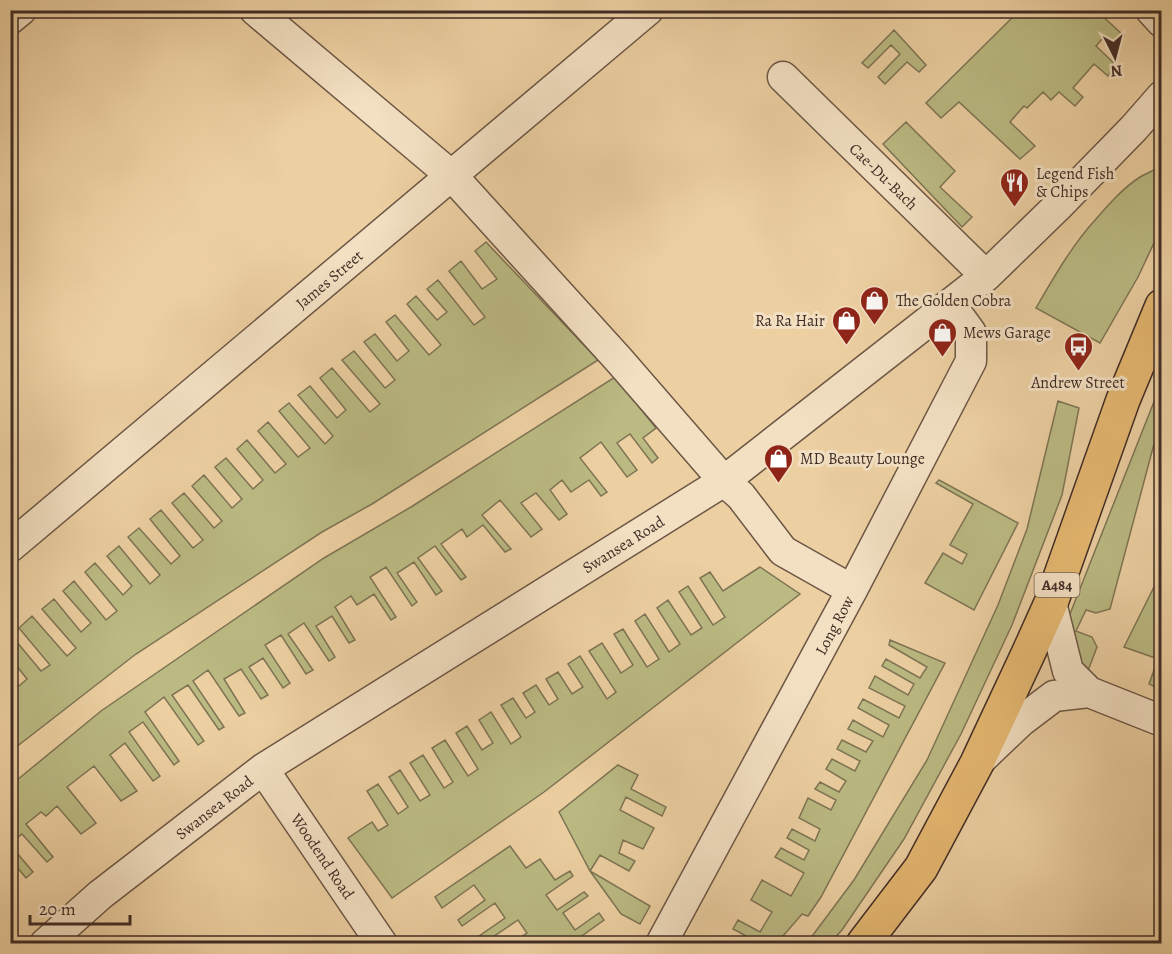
<svg xmlns="http://www.w3.org/2000/svg" width="1172" height="954" viewBox="0 0 1172 954" font-family="Alegreya,serif">
<style>
.green{fill:#bbba83;stroke:#7e7454;stroke-width:1.5}
.lines{fill:none;stroke-linecap:round;stroke-linejoin:round}
.minor-casing{stroke:#6c5645;stroke-width:33}
.primary-casing{stroke:#412d26;stroke-width:36}
.minor{stroke:#f3e0c3;stroke-width:30}
.primary{stroke:#e6b871;stroke-width:33}
.labels{text-anchor:middle;stroke-width:6;stroke-linejoin:round;paint-order:stroke}
.shield{fill:#f3e0c3;stroke:#766355;stroke-width:1.5}
.shield-label{font-size:15px;font-weight:bold;fill:#412d26}
.poi-label{font-size:16px;fill:#412d26;stroke:#f3e0c3;text-anchor:start}
.street-label{font-size:16px;fill:#412d26;stroke:#f3e0c3}
</style>
<rect width="100%" height="100%" fill="#edd0a2"/>
<filter id="stains"><feTurbulence type="fractalNoise" baseFrequency=".00333" numOctaves="4"/><feColorMatrix values="0 0 0 0 .2 0 0 0 0 .09 0 0 0 0 .02 0 0 0 .5 -.17"/></filter>
<radialGradient id="worn" r=".72"><stop offset=".6" stop-color="#630" stop-opacity="0"/><stop offset="1" stop-color="#630" stop-opacity=".3"/></radialGradient>
<!-- green -->
<path class="green" d="M 1020,10 L 1097,11 L 1124,36 L 1115,46 L 1104,37 L 1096,46 L 1117,66 L 1108,76 L 1094,64 L 1073,88 L 1083,97 L 1075,106 L 1059,92 L 1051,100 L 1043,92 L 1027,108 L 1024,106 L 1010,122 L 1035,146 L 1020,159 L 959,102 L 941,118 L 926,103 Z
M 894,30 L 926,65 L 919,72 L 907,62 L 885,84 L 878,77 L 900,54 L 891,45 L 868,68 L 862,63 Z
M 906,122 L 955,171 L 940,187 L 972,217 L 962,227 L 883,144 Z
M 1161,162 L 1161,228 L 1138,277 L 1100,343 L 1036,308 C 1054,277 1072,245 1096,219 C 1109,204 1123,188 1140,177 C 1148,172 1157,171 1161,162 Z
M 486,242 L 598,360 L 372,504 L 322,532 L 136,654 L 11,751 L 11,677 L 19,686 L 27,679 L 11,659 L 11,635 L 41,671 L 50,665 L 19,628 L 32,616 L 67,656 L 76,648 L 42,609 L 54,599 L 81,632 L 91,623 L 63,591 L 74,581 L 106,620 L 117,611 L 85,572 L 95,563 L 123,595 L 132,586 L 107,556 L 119,546 L 150,584 L 160,575 L 128,537 L 139,528 L 171,564 L 180,556 L 150,519 L 161,510 L 193,548 L 203,540 L 172,503 L 184,493 L 214,528 L 222,521 L 192,486 L 204,475 L 232,508 L 242,499 L 215,467 L 226,458 L 253,489 L 263,480 L 237,449 L 247,440 L 275,473 L 286,464 L 258,431 L 268,422 L 298,457 L 310,448 L 279,411 L 289,403 L 325,444 L 333,436 L 298,395 L 310,386 L 337,418 L 346,410 L 320,378 L 332,368 L 370,412 L 380,404 L 342,360 L 354,351 L 385,388 L 395,380 L 364,342 L 375,334 L 397,361 L 409,351 L 386,322 L 395,315 L 429,355 L 441,345 L 407,304 L 416,296 L 437,320 L 447,312 L 427,289 L 438,280 L 474,325 L 485,317 L 449,271 L 461,261 L 482,289 L 497,279 L 475,251 Z
M 615,377 L 656,428 L 643,438 L 658,458 L 652,463 L 630,434 L 617,443 L 637,470 L 627,477 L 601,442 L 580,458 L 607,492 L 601,496 L 589,480 L 571,492 L 562,480 L 550,490 L 567,514 L 559,520 L 536,493 L 521,503 L 542,529 L 531,537 L 500,500 L 482,515 L 511,549 L 505,552 L 483,525 L 467,537 L 462,529 L 441,544 L 466,577 L 461,580 L 435,546 L 418,558 L 442,591 L 436,595 L 414,562 L 397,573 L 417,602 L 412,606 L 386,567 L 370,577 L 396,617 L 391,620 L 374,594 L 357,605 L 351,596 L 335,607 L 355,640 L 349,643 L 332,616 L 316,626 L 335,657 L 329,661 L 304,623 L 288,634 L 313,670 L 306,674 L 281,635 L 265,645 L 290,683 L 283,688 L 263,658 L 249,667 L 268,695 L 261,699 L 241,669 L 224,679 L 245,713 L 239,716 L 208,670 L 193,681 L 224,727 L 219,730 L 188,685 L 172,695 L 204,741 L 198,745 L 164,697 L 145,712 L 179,761 L 174,765 L 143,722 L 129,732 L 160,776 L 153,781 L 125,743 L 110,755 L 137,791 L 121,801 L 94,766 L 67,787 L 96,823 L 81,834 L 57,806 L 46,816 L 41,812 L 26,824 L 53,857 L 47,862 L 22,834 L 11,843 L 11,785 L 101,711 L 324,558 L 411,507 Z
M 1161,384 L 1161,422 L 1154,444 L 1110,609 L 1096,613 L 1086,610 L 1076,631 L 1092,637 L 1097,647 L 1089,668 L 1085,670 L 1082,669 L 1067,632 L 1070,614 Z
M 1058,401 L 1079,408 L 1062,495 L 1012,625 L 961,734 L 904,839 L 842,930 L 830,943 L 807,943 L 854,880 L 927,760 L 998,605 L 1027,529 Z
M 939,480 L 1018,523 L 974,610 L 925,583 L 943,553 L 962,564 L 967,554 L 950,545 L 973,504 L 936,483 Z
M 760,567 L 800,594 L 544,792 L 392,898 L 348,838 L 372,822 L 378,831 L 388,825 L 367,791 L 378,784 L 398,814 L 408,807 L 389,777 L 400,770 L 420,801 L 430,795 L 410,763 L 423,755 L 444,788 L 453,782 L 432,748 L 445,740 L 468,776 L 478,769 L 456,733 L 467,726 L 482,750 L 493,743 L 479,720 L 491,712 L 511,744 L 521,737 L 501,705 L 513,698 L 526,718 L 535,712 L 523,693 L 536,685 L 549,705 L 558,699 L 546,679 L 558,672 L 572,694 L 583,687 L 568,664 L 580,656 L 607,699 L 616,692 L 589,651 L 602,643 L 621,673 L 633,665 L 614,634 L 623,629 L 647,667 L 659,659 L 635,621 L 645,614 L 669,652 L 680,644 L 657,608 L 668,600 L 691,635 L 702,628 L 679,592 L 688,586 L 713,625 L 725,617 L 700,578 L 710,572 L 723,591 Z
M 1161,573 L 1162,678 L 1157,688 L 1149,684 L 1158,659 L 1124,647 Z
M 890,640 L 945,663 L 821,897 L 808,916 L 802,914 L 777,943 L 759,943 L 733,929 L 738,920 L 760,932 L 772,912 L 751,900 L 762,880 L 791,896 L 804,873 L 775,857 L 781,848 L 804,860 L 809,850 L 787,838 L 792,829 L 815,841 L 820,829 L 799,818 L 808,798 L 831,810 L 836,800 L 815,789 L 820,782 L 839,792 L 846,781 L 826,769 L 832,759 L 855,771 L 860,761 L 837,749 L 842,740 L 866,752 L 873,741 L 848,729 L 853,720 L 883,737 L 889,725 L 858,708 L 863,699 L 899,718 L 905,706 L 869,688 L 875,676 L 908,695 L 914,684 L 882,666 L 886,659 L 920,678 L 927,667 L 889,645 Z
M 618,765 L 638,775 L 631,789 L 666,807 L 662,816 L 626,797 L 620,810 L 654,828 L 643,849 L 623,840 L 619,853 L 635,861 L 629,871 L 600,855 L 590,871 L 650,906 L 640,924 L 621,914 L 590,871 L 559,812 Z
M 11,846 L 33,872 L 26,878 L 11,860 Z
M 510,846 L 526,868 L 540,859 L 555,880 L 570,871 L 573,876 L 546,895 L 557,910 L 584,892 L 588,896 L 563,913 L 575,930 L 599,913 L 604,920 L 579,938 L 582,943 L 512,943 L 527,933 L 518,920 L 484,943 L 469,943 L 505,918 L 495,903 L 462,926 L 458,920 L 485,900 L 474,885 L 442,908 L 435,897 Z"/>
<g class="lines">
<defs>
<path id="minor" d="M 255,10 L 453,177 L 619,360 L 724,481 L 741,496 L 783,551 L 852,590
M 1151,10 L 1162,22
M 10,19 L 21,10
M 783,77 L 986,276
M 10,547 L 648,10
M 1051,603 L 1068,671 L 1089,692 L 1162,721
M 981,759 L 1021,721 L 1054,696 L 1089,692
M 263,769 L 382,944
M 45,944 L 100,895 L 263,769 L 724,481 L 986,276 L 1058,206 L 1134,128 L 1162,96
M 661,944 L 852,590 L 971,361 L 971,333 L 950,304"/>
<path id="primary" d="M 863,944 L 921,868 L 977,763 L 1028,654 L 1051,603 L 1123,400 L 1162,306"/>
</defs>
<!-- minor casing -->
<use href="#minor" class="minor-casing"/>
<!-- primary casing -->
<use href="#primary" class="primary-casing"/>
<!-- minor -->
<use href="#minor" class="minor"/>
<!-- primary -->
<use href="#primary" class="primary"/>
</g>
<!-- icons -->
<defs>
<symbol id="restaurant-pin" viewBox="-11 -11 22 30"><path d="M0 17L-7.5 6A9.5 9.5 0 1 1 7.5 6Z" fill="#8f2418" stroke="#f3e0c3"/><path d="M-5-6h1v4h1v-4h1v4h1v-4h1v5L-1.5 .5V6h-2V.5L-5-1ZM5-6V6H3V1.5H1.5Q1.5-4 5-6Z" fill="#fff"/></symbol>
<symbol id="shop-pin" viewBox="-11 -11 22 30"><path d="M0 17L-7.5 6A9.5 9.5 0 1 1 7.5 6Z" fill="#8f2418" stroke="#f3e0c3"/><path d="M-5-2.5h2.3a2.7 3.5 0 0 1 5.4 0H5L5.5 6h-11ZM-1.5-2.5h3a1.5 2.3 0 0 0-3 0Z" fill="#fff"/></symbol>
<symbol id="bus-pin" viewBox="-11 -11 22 30"><path d="M0 17L-7.5 6A9.5 9.5 0 1 1 7.5 6Z" fill="#8f2418" stroke="#f3e0c3"/><path d="M-5-6H5V4H4V6H2V4H-2V6H-4V4H-5ZM-3.5-4V0h7V-4ZM-3.5 1.2v1.5H-2V1.2ZM2 1.2v1.5H3.5V1.2Z" fill="#fff"/></symbol>
</defs>
<g fill-rule="evenodd">
<use href="#restaurant-pin" x="998" y="166" width="33" height="45"/>
<use href="#shop-pin" x="858" y="284" width="33" height="45"/>
<use href="#shop-pin" x="830" y="304" width="33" height="45"/>
<use href="#shop-pin" x="926" y="316" width="33" height="45"/>
<use href="#bus-pin" x="1062" y="330" width="33" height="45"/>
<use href="#shop-pin" x="762" y="442" width="33" height="45"/>
</g>
<g class="labels">
<!-- shield labels -->
<rect class="shield" x="1034.5" y="573" width="45" height="24" rx="4.5"/>
<g class="shield-label">
<text x="1057" y="590">A484</text>
</g>
<!-- poi labels -->
<g class="poi-label">
<text x="1036" y="179">Legend Fish<tspan x="1036" dy="18">&amp; Chips</tspan></text>
<text x="896" y="306">The Golden Cobra</text>
<text x="825" y="326" text-anchor="end">Ra Ra Hair</text>
<text x="963" y="338">Mews Garage</text>
<text x="1078" y="388" text-anchor="middle">Andrew Street</text>
<text x="800" y="464">MD Beauty Lounge</text>
</g>
<!-- street labels -->
<g class="street-label">
<text transform="translate(884 176) rotate(44)" y="6">Cae-Du-Bach</text>
<text transform="translate(329 279) rotate(-40)" y="6">James Street</text>
<text transform="translate(623 544) rotate(-32)" y="6">Swansea Road</text>
<text transform="translate(834 625) rotate(-62)" y="6">Long Row</text>
<text transform="translate(214 807) rotate(-38)" y="6">Swansea Road</text>
<text transform="translate(323 856) rotate(56)" y="6">Woodend Road</text>
</g>
</g>
<!-- margin -->
<rect width="1172" height="954" fill="none" stroke="#edd0a2" stroke-width="36"/>
<rect x="12" y="12" width="1148" height="930" fill="none" stroke="#412d26" stroke-width="3"/>
<rect x="18" y="18" width="1136" height="918" fill="none" stroke="#412d26" stroke-width="1.5"/>
<!-- north arrow -->
<g transform="translate(1115 57) rotate(174)" stroke="#f3e0c3" stroke-width="4.5" paint-order="stroke">
<path d="M0-4.5L10 22L0 15L-10 22Z" fill="#412d26"/>
<text y="-9" font-size="16" font-weight="bold" text-anchor="middle" fill="#412d26">N</text>
</g>
<!-- scale -->
<path d="M30 915v9h100v-9" fill="none" stroke="#412d26" stroke-width="3"/>
<text x="39" y="915" font-size="18" fill="#412d26" stroke="#f3e0c3" stroke-width="4.5" paint-order="stroke">20 m</text>
<rect width="100%" height="100%" filter="url(#stains)"/>
<rect width="100%" height="100%" fill="url(#worn)"/>
</svg>
